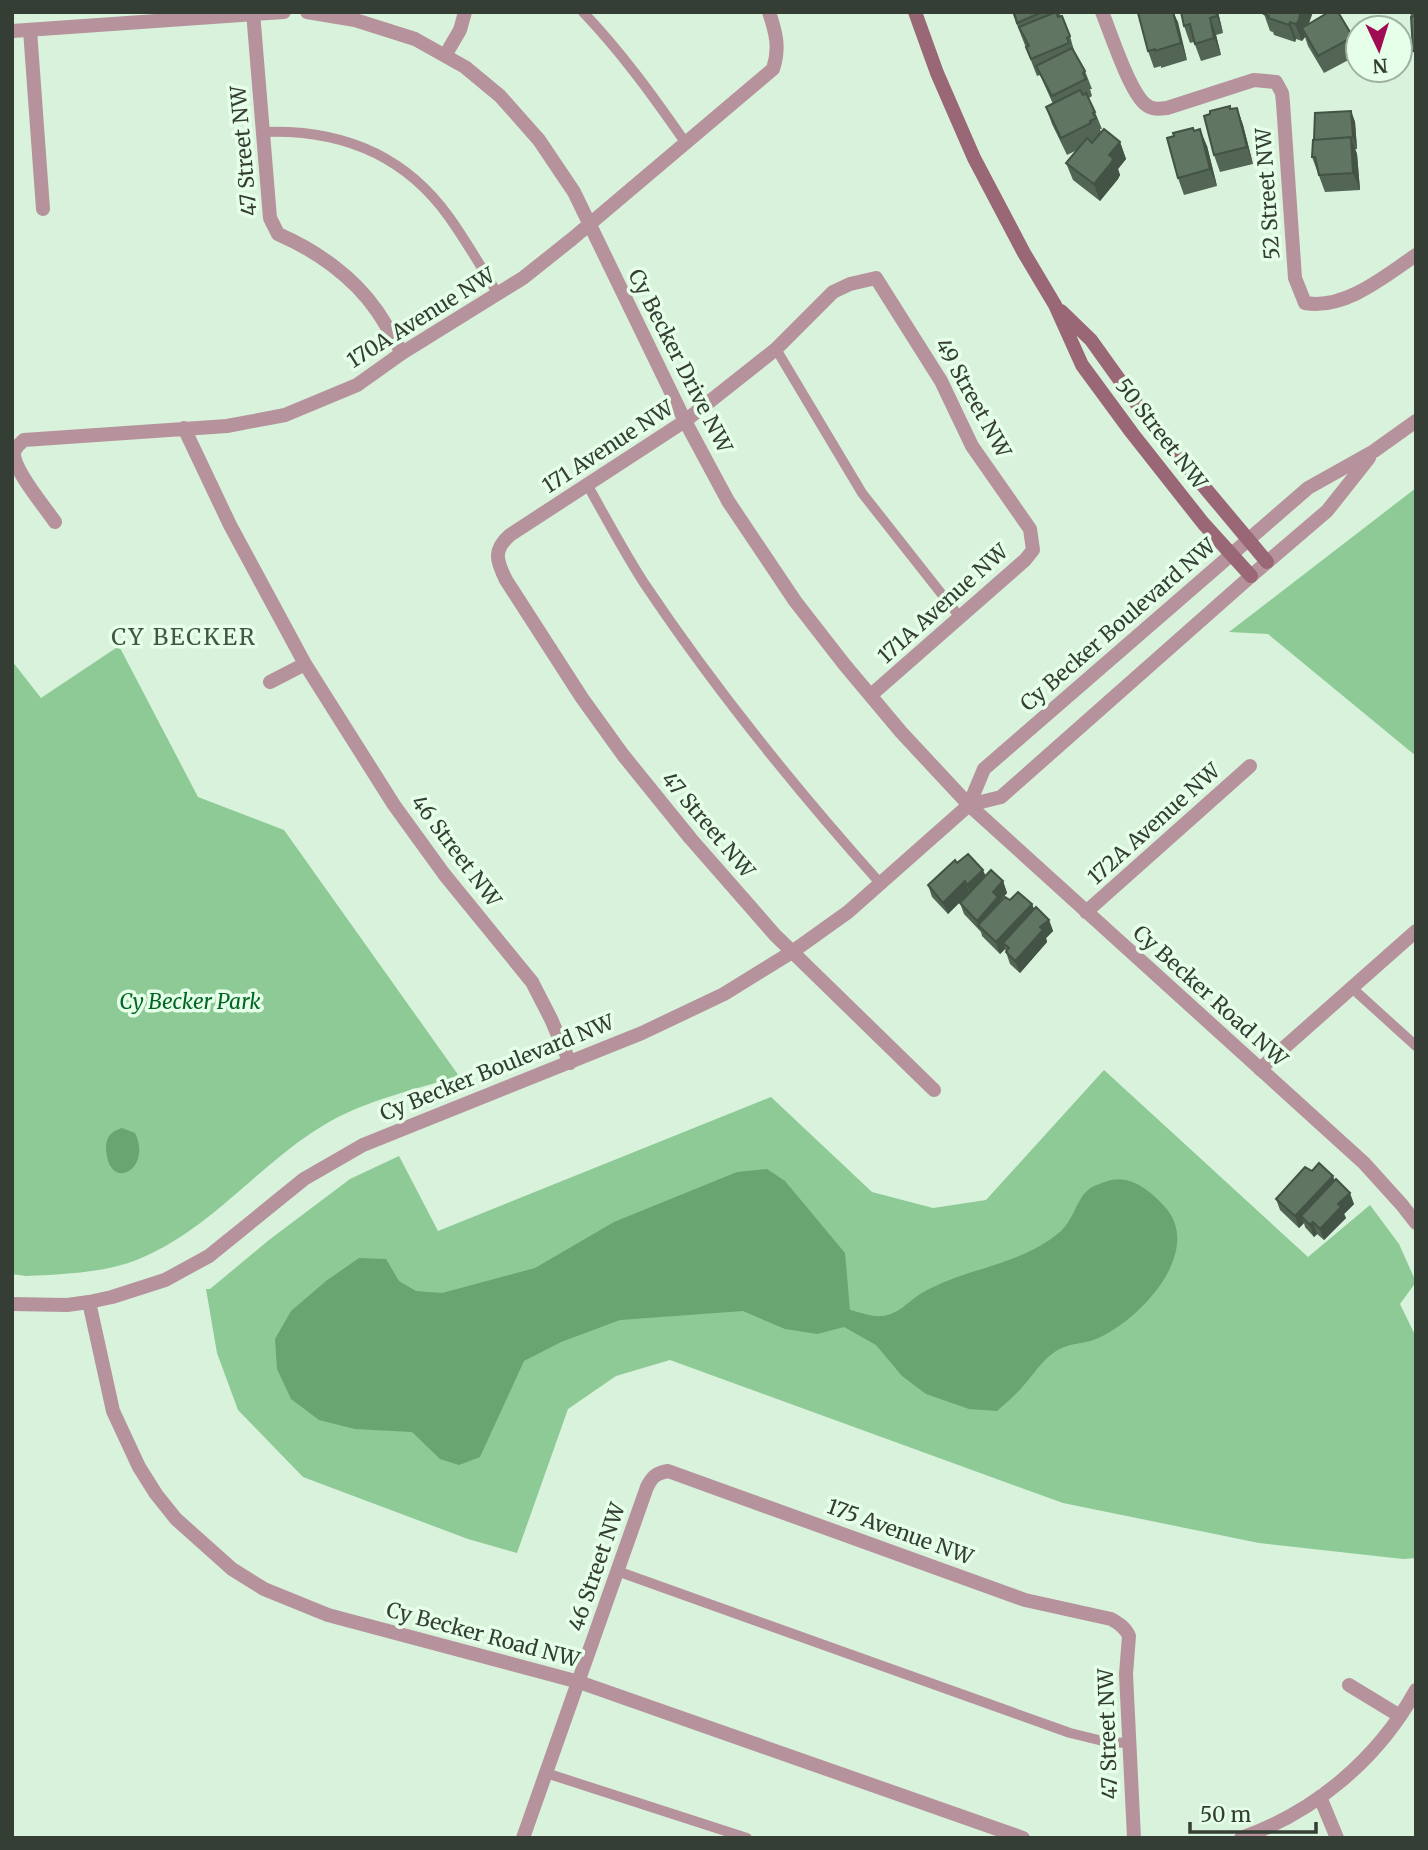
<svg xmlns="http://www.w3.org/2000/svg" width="1428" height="1850" viewBox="0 0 1428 1850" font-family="Merriweather,serif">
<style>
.green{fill:#8dca95}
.water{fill:#68a571}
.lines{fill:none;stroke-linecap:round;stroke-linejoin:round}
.service{stroke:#b6929c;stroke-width:10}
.minor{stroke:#b6929c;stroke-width:14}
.tertiary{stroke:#b6929c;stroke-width:14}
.secondary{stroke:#9a6776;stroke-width:14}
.wall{fill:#536554}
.shaded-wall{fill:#435345}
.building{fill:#607662;stroke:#435345;stroke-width:2}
.labels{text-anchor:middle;stroke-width:7;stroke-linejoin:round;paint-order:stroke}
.street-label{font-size:21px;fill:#343e35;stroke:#e6ffe8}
.park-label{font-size:21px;font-style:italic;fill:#006624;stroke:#e6ffe8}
.neighbourhood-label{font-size:23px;letter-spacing:2px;fill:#415643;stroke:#e6ffe8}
</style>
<rect width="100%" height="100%" fill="#d8f2db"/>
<!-- green -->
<path class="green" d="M 1416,488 L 1416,756 L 1268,634 L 1229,632 Z
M 119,646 L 198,797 L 284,830 L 459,1076 C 414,1090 365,1100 324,1125 C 262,1162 216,1223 150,1254 C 113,1273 67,1274 26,1276 L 12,1274 L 12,661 L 41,698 Z
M 1104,1070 L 1308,1257 L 1370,1205 L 1399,1244 L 1416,1282 L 1400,1304 L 1416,1337 L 1416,1558 L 1403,1559 L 1259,1543 L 1063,1503 L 670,1360 L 616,1376 L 568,1409 L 517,1553 L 468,1539 L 303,1477 L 238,1410 L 217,1353 L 206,1289 L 210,1289 L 269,1240 L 350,1179 L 399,1156 L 438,1231 L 771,1097 L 872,1192 L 933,1208 L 986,1200 Z"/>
<!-- water -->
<path class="water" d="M 122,1128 L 135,1133 C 153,1170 108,1194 106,1148 C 106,1136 112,1131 122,1128 Z
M 767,1169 L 785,1181 L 845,1253 L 850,1310 C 859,1312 872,1317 881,1316 C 899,1315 908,1301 922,1293 C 966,1267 1021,1266 1061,1231 C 1073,1220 1078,1198 1087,1191 C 1091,1186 1105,1182 1111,1180 C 1132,1175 1153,1193 1165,1207 C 1205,1252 1138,1322 1096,1339 C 1081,1345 1067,1342 1052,1354 C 1041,1362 1033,1375 1024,1385 C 1016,1395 1006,1403 997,1411 L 969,1409 L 926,1394 L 902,1376 L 876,1345 L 844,1327 L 817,1334 L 785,1329 L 743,1311 L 620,1320 L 561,1342 L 524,1361 L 480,1457 L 459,1465 L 440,1459 L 412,1432 L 355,1429 L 319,1420 L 291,1399 L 277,1369 L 275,1339 L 291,1311 L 326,1281 L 359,1258 L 386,1259 L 399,1281 L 416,1291 L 442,1293 L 535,1268 L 614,1222 L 737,1172 Z"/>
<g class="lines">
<!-- service -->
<path class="service" d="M 583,12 C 622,53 653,96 685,142
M 263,132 C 339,129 404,154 449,217 C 467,242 482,269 498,294
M 776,349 L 862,493 L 959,616
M 588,486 C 606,518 624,552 644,583 C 715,689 795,788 880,883
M 1352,988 L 1416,1046
M 617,1571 L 1070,1733 L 1107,1742 L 1128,1743
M 546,1773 L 747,1838"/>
<!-- minor -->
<path class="minor" d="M 253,12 L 270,218 L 278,234 C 315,250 353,276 377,311 C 386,324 394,339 402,353
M 1102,12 C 1111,34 1129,90 1145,104 C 1152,110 1159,109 1167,108 L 1254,80 L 1276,82 L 1282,93 L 1283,103 L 1295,278 L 1305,303 C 1345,310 1385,276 1416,255
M 30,30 L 43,209
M 446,54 L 460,30 L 465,12
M 184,428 L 230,525 L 305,664 L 394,805 L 444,874 L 532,982 L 551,1019 L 570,1063
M 55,522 C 45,507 14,471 14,454 C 14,448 20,444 24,440 L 227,426 L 285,415 L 357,385 L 402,353 L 523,278 L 572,239 L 773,69 C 780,48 776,33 769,12
M 270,682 L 305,664
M 871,695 L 1025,560 L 1033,550 L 1030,529 L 972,446 L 941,381 L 876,278 L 850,284 L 833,292 L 776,349 L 685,421 L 510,535 C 493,550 496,560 506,580 L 582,698 L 623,755 L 691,839 L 775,935 L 934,1090
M 1086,912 L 1250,766
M 1260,1069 L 1416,931
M 1349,1685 L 1400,1716
M 1320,1797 L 1337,1838
M 523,1838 L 647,1487 C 652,1477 656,1473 668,1471 L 1025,1600 L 1111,1619 C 1118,1623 1125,1627 1129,1636 L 1126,1674 L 1134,1838"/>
<!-- tertiary -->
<path class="tertiary" d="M 307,12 L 355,20 L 415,39 L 465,67 L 500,96 L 539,140 L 574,192 L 685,421 L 728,501 L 795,601 L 844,664 L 901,732 L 969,805 L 1364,1163 L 1402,1205 L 1416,1223
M 12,31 L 284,12
M 969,805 L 1001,797 L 1251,576 L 1327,511 L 1369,458
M 89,1302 L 113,1411 L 139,1467 L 156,1494 L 176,1519 L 232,1569 L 264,1589 L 328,1615 L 579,1682 L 1023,1838
M 12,1304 L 67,1305 L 89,1302 L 112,1297 L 165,1280 L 209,1256 L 304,1179 L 363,1145 L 642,1033 L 724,994 L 792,952 L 848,912 L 969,805 L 984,769 L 1308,488 L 1374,451 L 1416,421
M 1241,1838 C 1315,1812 1378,1759 1416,1690"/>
<!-- secondary -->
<path class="secondary" d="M 915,12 L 937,73 L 974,158 L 1024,253 L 1055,305 L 1082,365 L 1132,433 L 1203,523 L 1251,576
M 1061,311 L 1091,340 L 1149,421 L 1267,562"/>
</g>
<!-- wall -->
<path class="wall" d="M 1012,12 L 1059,12 L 1070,36 L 1075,54 L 1085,71 L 1092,89 L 1090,89 L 1092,96 L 1089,98 L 1095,112 L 1102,129 L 1100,129 L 1101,132 L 1120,142 L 1126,159 L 1118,169 L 1120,175 L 1118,179 L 1100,201 L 1073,180 L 1066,163 L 1077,150 L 1067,155 L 1052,124 L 1046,107 L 1053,104 L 1040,75 L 1037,76 Z
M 1141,12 L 1174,12 L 1187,60 L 1161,68 L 1161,66 L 1154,68 L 1148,51 Z
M 1218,12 L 1223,33 L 1216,35 L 1221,55 L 1201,61 L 1194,42 L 1190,43 L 1184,26 Z
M 1410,12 L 1416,12 L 1416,57 L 1413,51 L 1411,17 Z
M 1264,14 L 1309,24 L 1353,37 L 1358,50 L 1358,55 L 1324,73 L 1308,46 L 1305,37 L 1302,41 L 1296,39 L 1295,42 L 1274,35 L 1273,32 L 1270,31 Z
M 1237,108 L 1243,125 L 1253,164 L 1220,172 L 1214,155 L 1231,109 Z
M 1351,111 L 1355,122 L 1357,149 L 1355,149 L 1357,154 L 1360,190 L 1325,192 L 1312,157 Z
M 1194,131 L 1207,146 L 1217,186 L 1184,195 L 1178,178 Z
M 957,863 L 985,876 L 1003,881 L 1007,893 L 1000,901 L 1000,902 L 1010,900 L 1032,904 L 1034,909 L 1049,920 L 1053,931 L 1046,938 L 1047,942 L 1020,973 L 1010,964 L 1005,949 L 1000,954 L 982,936 L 981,932 L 964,914 L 960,903 L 969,893 L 948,914 L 932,897 L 928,885 Z
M 1312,1171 L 1334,1181 L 1354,1204 L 1344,1214 L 1346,1218 L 1324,1240 L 1317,1234 L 1314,1237 L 1305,1227 L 1304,1223 L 1299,1228 L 1280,1210 L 1276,1199 Z"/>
<!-- shaded-wall -->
<path class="shaded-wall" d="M 1173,12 L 1178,22 L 1187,60 L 1181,43 Z
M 1216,12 L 1218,12 L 1223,33 L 1217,16 Z
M 1301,12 L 1313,12 L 1305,35 L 1302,28 L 1305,37 L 1302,41 L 1295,24 Z
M 1210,18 L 1216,35 L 1221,55 L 1214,38 Z
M 1290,22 L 1296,39 L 1295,42 L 1289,25 Z
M 1237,108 L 1243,125 L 1253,164 L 1247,147 Z
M 1351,111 L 1355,122 L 1357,149 L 1353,137 Z
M 1200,129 L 1207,146 L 1217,186 L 1210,169 Z
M 1351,137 L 1357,154 L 1360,190 L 1353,173 Z
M 1120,142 L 1126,159 L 1118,169 L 1120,175 L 1118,179 L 1100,201 L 1094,184 L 1109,155 Z
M 983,870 L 988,881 L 971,896 L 967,885 Z
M 965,881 L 969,893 L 948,914 L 943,903 Z
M 1003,881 L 1007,893 L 1000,901 L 1002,908 L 978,925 L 977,921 L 993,892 Z
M 1032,904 L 1036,915 L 1003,943 L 1005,949 L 1000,954 L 996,942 Z
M 1049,920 L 1053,931 L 1046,938 L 1047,942 L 1020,973 L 1015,961 L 1040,927 Z
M 1333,1176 L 1337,1187 L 1301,1216 L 1304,1223 L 1299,1228 L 1295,1216 Z
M 1350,1193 L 1354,1204 L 1344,1214 L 1346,1218 L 1324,1240 L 1320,1229 L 1338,1204 Z
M 1313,1222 L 1317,1234 L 1314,1237 L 1310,1225 Z"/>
<!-- building -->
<path class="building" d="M 1014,12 L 1042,12 L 1017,23 Z
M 1056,12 L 1058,17 L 1062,16 L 1070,36 L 1067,38 L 1069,43 L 1031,59 L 1026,47 L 1029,46 L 1019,27 Z
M 1141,12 L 1173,12 L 1181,43 L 1155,51 L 1155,49 L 1148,51 L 1138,13 Z
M 1181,12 L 1216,12 L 1217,16 L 1210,18 L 1214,38 L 1195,44 L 1190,24 L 1184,26 Z
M 1265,12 L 1301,12 L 1298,22 L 1295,24 L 1290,22 L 1289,25 L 1268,18 L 1269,16 L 1264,14 Z
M 1329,12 L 1338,12 L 1353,37 L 1318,56 L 1302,28 Z
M 1416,16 L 1416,51 L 1413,51 L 1411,17 Z
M 1072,48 L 1085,71 L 1083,73 L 1086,79 L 1052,96 L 1036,66 Z
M 1080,90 L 1083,95 L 1086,93 L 1095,112 L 1093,113 L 1096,118 L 1090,121 L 1091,123 L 1061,138 L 1046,107 Z
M 1230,106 L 1230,109 L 1237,108 L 1247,147 L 1214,155 L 1204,116 L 1210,114 L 1210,111 Z
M 1351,111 L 1353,137 L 1314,140 L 1315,113 Z
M 1193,128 L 1194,131 L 1200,129 L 1210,169 L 1178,178 L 1167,138 L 1174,136 L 1173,133 Z
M 1104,129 L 1120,142 L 1109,155 L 1113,158 L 1112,162 L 1094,184 L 1066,163 L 1087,138 L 1092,143 Z
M 1351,137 L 1353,173 L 1319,175 L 1315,157 L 1312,157 L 1313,140 Z
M 968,854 L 983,870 L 967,885 L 965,881 L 943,903 L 928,885 L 955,860 L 957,863 Z
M 991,870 L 1003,881 L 993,892 L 998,897 L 977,921 L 960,903 Z
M 1018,892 L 1032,904 L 996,942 L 978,925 L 1005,897 L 1010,900 Z
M 1036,907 L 1049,920 L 1040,927 L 1043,930 L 1015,961 L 1006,952 L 1009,948 L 1003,943 Z
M 1319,1163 L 1333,1176 L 1295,1216 L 1276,1199 L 1305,1167 L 1312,1171 Z
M 1336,1179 L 1350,1193 L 1338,1204 L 1341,1207 L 1320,1229 L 1313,1222 L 1310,1225 L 1301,1216 Z"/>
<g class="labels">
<!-- street labels -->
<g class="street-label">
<text transform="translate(244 151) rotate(-95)" y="7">47 Street NW</text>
<text transform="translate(1268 194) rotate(-94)" y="7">52 Street NW</text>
<text transform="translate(421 318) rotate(-32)" y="7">170A Avenue NW</text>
<text transform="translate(680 361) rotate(63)" y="7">Cy Becker Drive NW</text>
<text transform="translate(973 398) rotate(61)" y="7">49 Street NW</text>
<text transform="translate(1161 434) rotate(52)" y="7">50 Street NW</text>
<text transform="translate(608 447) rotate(-33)" y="7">171 Avenue NW</text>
<text transform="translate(943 604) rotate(-42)" y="7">171A Avenue NW</text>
<text transform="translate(1118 625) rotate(-41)" y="7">Cy Becker Boulevard NW</text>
<text transform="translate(1154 824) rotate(-42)" y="7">172A Avenue NW</text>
<text transform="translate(708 825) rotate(50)" y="7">47 Street NW</text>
<text transform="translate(456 851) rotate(53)" y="7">46 Street NW</text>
<text transform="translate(1210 996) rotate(42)" y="7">Cy Becker Road NW</text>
<text transform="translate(497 1068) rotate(-22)" y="7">Cy Becker Boulevard NW</text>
<text transform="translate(900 1532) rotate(20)" y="7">175 Avenue NW</text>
<text transform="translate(597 1567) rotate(-71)" y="7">46 Street NW</text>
<text transform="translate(483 1635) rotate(15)" y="7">Cy Becker Road NW</text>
<text transform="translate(1108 1734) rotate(-92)" y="7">47 Street NW</text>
</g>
<!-- park labels -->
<g class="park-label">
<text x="190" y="1009">Cy Becker Park</text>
</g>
<!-- neighbourhood labels -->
<g class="neighbourhood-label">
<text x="184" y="645">CY BECKER</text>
</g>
</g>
<!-- border -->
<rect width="1428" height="1850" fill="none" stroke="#343e35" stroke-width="28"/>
<!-- north arrow -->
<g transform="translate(1379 49) rotate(176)"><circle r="33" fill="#e6ffe8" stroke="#9fb2a0" stroke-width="2"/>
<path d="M0-5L12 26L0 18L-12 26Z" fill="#9f0c53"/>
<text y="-10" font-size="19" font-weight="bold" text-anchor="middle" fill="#343e35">N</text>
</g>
<!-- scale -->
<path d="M1190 1822v10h126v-10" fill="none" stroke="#343e35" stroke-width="3.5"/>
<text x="1200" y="1822" font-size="21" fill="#343e35" stroke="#e6ffe8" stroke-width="5" paint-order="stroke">50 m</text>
</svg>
